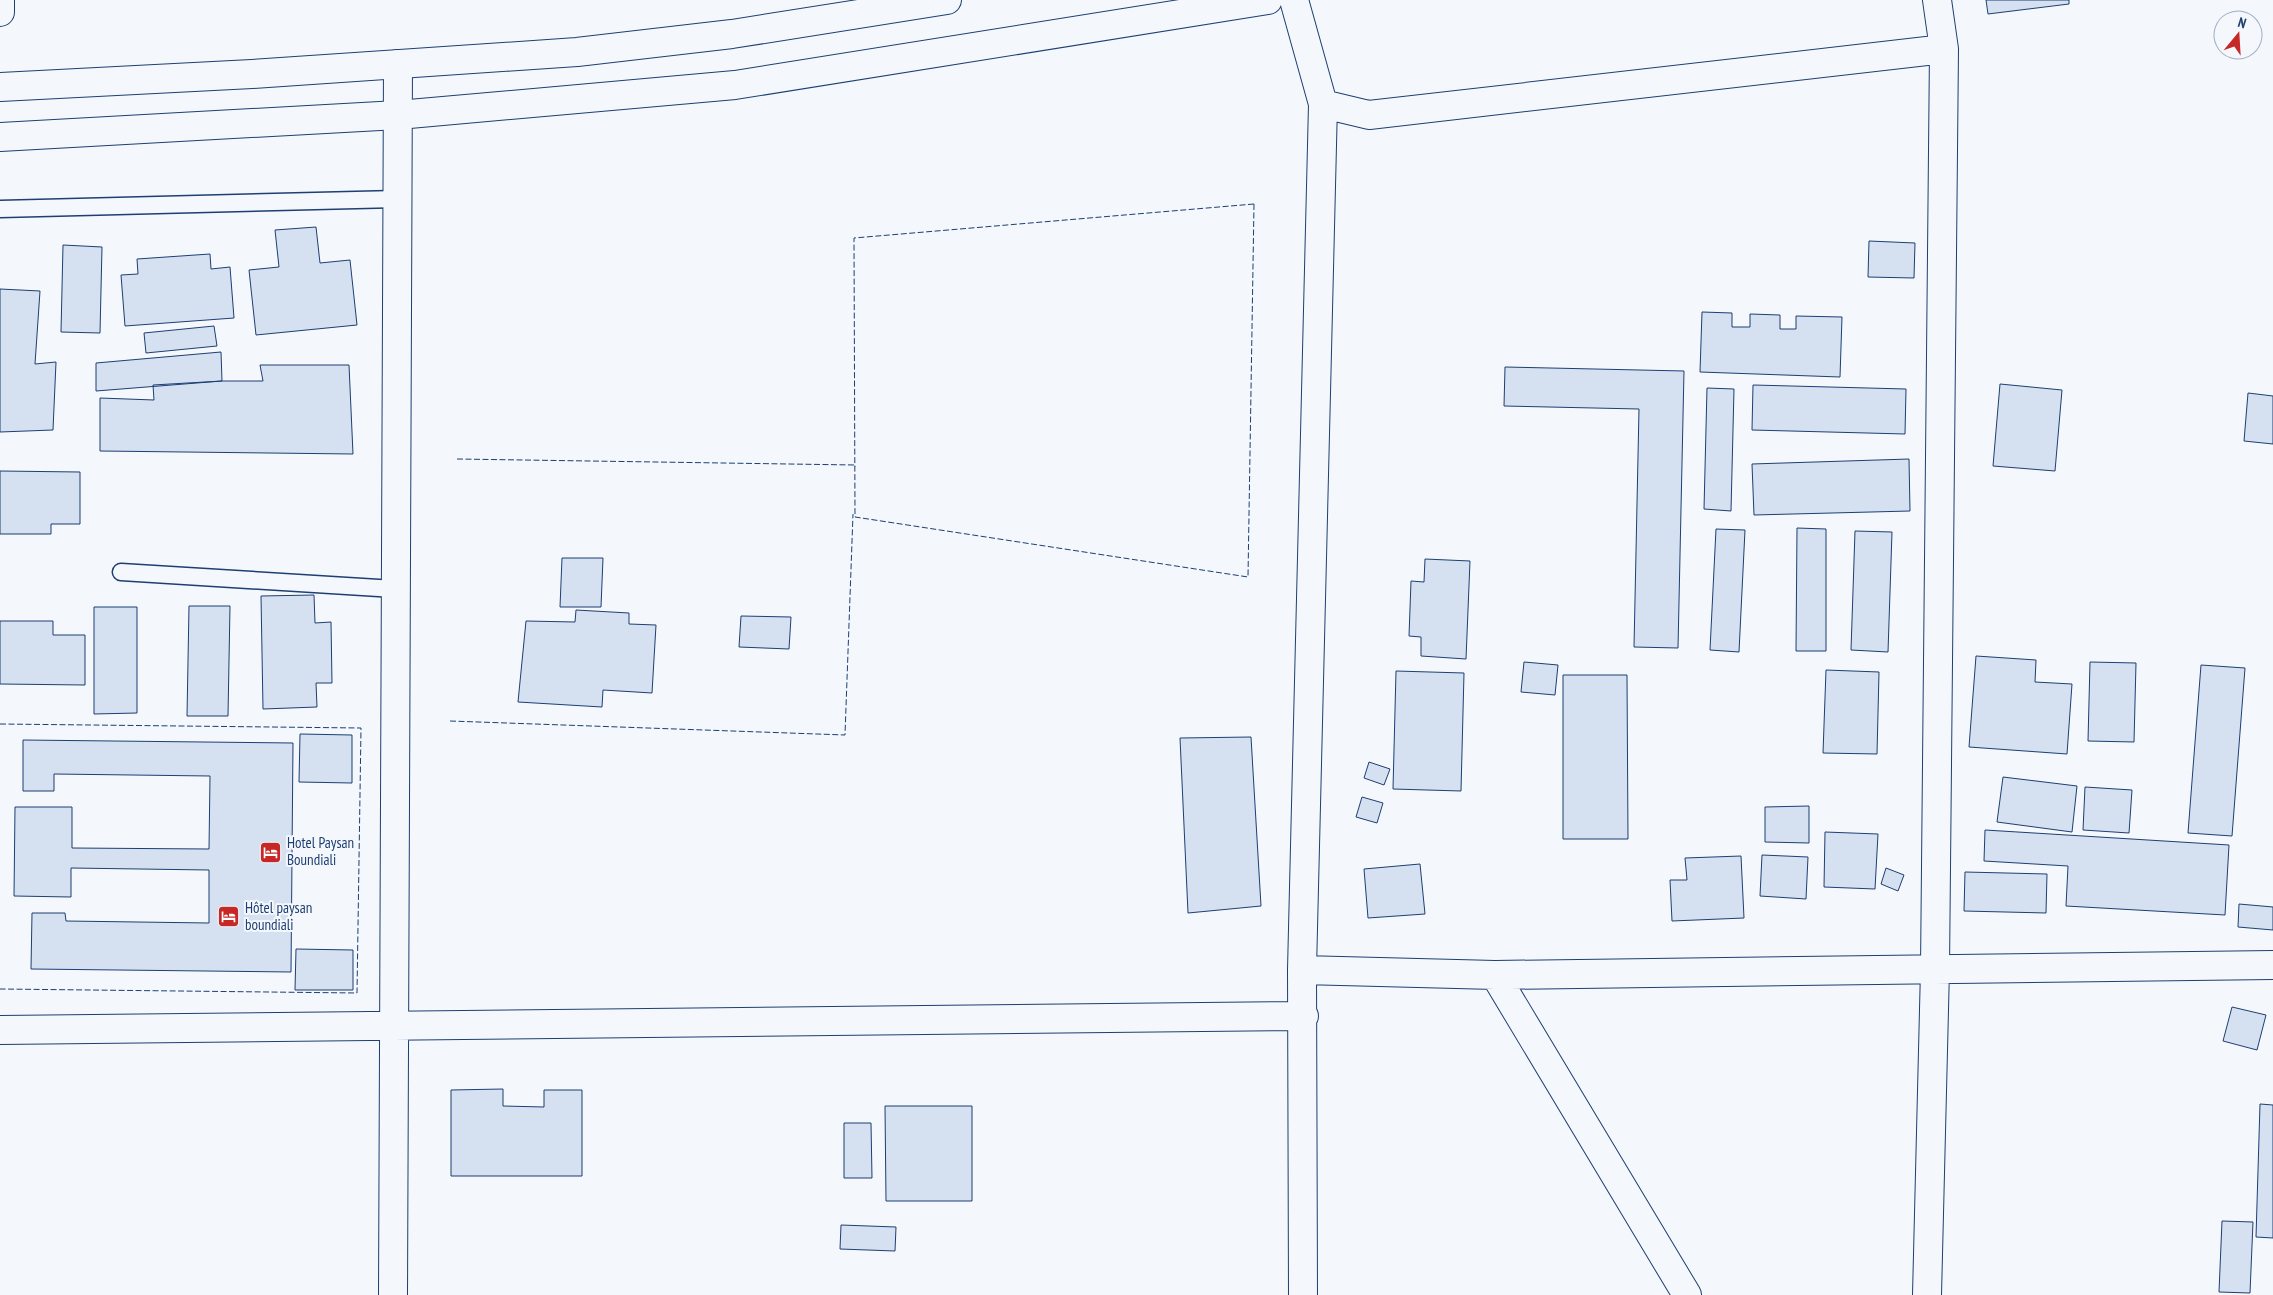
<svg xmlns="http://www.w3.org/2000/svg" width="2273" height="1295" viewBox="0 0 2273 1295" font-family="'PT Sans Narrow',sans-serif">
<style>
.building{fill:#d5e0f0;stroke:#1d3f73}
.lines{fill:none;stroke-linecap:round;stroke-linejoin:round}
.lane-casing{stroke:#1d3f73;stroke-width:19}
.street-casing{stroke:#1d3f73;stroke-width:30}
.primary-casing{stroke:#1d3f73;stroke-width:30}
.lane{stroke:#f4f7fb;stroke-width:16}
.street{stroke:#f4f7fb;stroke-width:28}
.primary{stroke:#f4f7fb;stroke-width:28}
.fence{stroke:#1d3f73;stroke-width:1;stroke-dasharray:6 2.5;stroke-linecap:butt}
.labels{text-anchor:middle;stroke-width:4;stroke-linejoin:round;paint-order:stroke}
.poi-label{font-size:15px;fill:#1d3f73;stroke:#f4f7fb;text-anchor:start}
</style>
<rect width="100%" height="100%" fill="#f4f7fb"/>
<!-- building -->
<path class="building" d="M 1986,0 L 2069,0 L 2069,4 L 1988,14 Z
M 316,227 L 320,263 L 350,260 L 357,325 L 256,335 L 249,270 L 279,267 L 275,230 Z
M 1869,241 L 1915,243 L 1914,278 L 1868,277 Z
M 63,245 L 102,247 L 100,333 L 61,332 Z
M 210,254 L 211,269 L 230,267 L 234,318 L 125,326 L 121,275 L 138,274 L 137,259 Z
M 0,289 L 40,291 L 35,364 L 56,362 L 53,430 L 0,432 Z
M 1702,312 L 1732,313 L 1732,327 L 1750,327 L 1750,314 L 1780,315 L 1780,329 L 1796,329 L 1796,316 L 1842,317 L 1840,377 L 1700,372 Z
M 214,326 L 217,346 L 146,353 L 144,333 Z
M 221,352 L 222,381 L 96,391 L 96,363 Z
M 260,365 L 349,365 L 353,454 L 100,451 L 100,398 L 154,400 L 153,385 L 222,381 L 263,381 Z
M 1505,367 L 1684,371 L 1678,648 L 1634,647 L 1639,409 L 1504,406 Z
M 2000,384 L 2062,390 L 2055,471 L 1993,466 Z
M 1753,385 L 1906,389 L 1905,434 L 1752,430 Z
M 1707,388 L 1734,389 L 1731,511 L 1704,509 Z
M 2248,393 L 2273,396 L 2273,444 L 2244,441 Z
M 1909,459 L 1910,511 L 1754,515 L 1752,464 Z
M 0,471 L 80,472 L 80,524 L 51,524 L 51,534 L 0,534 Z
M 1797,528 L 1826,529 L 1826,651 L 1796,651 Z
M 1716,529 L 1745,530 L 1739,652 L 1710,650 Z
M 1855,531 L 1892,532 L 1888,652 L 1851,650 Z
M 562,558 L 603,558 L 601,607 L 560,607 Z
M 1425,559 L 1470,561 L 1466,659 L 1421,656 L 1421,637 L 1409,636 L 1411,581 L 1424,582 Z
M 314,595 L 315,623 L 331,622 L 332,683 L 316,683 L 317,707 L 263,709 L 261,596 Z
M 189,606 L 230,606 L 228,716 L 187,716 Z
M 94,607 L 137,607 L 137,713 L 94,714 Z
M 576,610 L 629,613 L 629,624 L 656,625 L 652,693 L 603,690 L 602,707 L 518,702 L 526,621 L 575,622 Z
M 741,616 L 791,617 L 789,649 L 739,647 Z
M 0,621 L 53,621 L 53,635 L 85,635 L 85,685 L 0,684 Z
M 1976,656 L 2036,660 L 2035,682 L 2072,684 L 2067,754 L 1969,747 Z
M 1524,662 L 1558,665 L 1555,695 L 1521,692 Z
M 2090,662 L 2136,663 L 2134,742 L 2088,741 Z
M 2201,665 L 2245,668 L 2232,836 L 2188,833 Z
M 1826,670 L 1879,672 L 1877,754 L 1823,753 Z
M 1396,671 L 1464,673 L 1461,791 L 1393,789 Z
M 1563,675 L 1627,675 L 1628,839 L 1563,839 Z
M 300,734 L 352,735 L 352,783 L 299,782 Z
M 1251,737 L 1261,906 L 1188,913 L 1180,738 Z
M 23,740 L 293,743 L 291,972 L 31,969 L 32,913 L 65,913 L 66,921 L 209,923 L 209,870 L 71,868 L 71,897 L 14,896 L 15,807 L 72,807 L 72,848 L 209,849 L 210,776 L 54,774 L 54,791 L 23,791 Z
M 1369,762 L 1390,769 L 1384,785 L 1364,778 Z
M 2003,777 L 2077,786 L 2072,832 L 1997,822 Z
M 2085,787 L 2132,790 L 2129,833 L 2083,830 Z
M 1362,797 L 1383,803 L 1377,823 L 1356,817 Z
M 1809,806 L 1809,843 L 1765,842 L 1765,807 Z
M 1985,830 L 2229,845 L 2225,915 L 2066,906 L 2068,866 L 1984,861 Z
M 1825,832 L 1878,834 L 1875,889 L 1824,887 Z
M 1762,855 L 1808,857 L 1806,899 L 1760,896 Z
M 1741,856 L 1744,918 L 1672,921 L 1670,880 L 1687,880 L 1685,858 Z
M 1420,864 L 1425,914 L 1368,918 L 1364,869 Z
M 1886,868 L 1904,875 L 1898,891 L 1881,884 Z
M 1965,872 L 2047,874 L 2046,913 L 1964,911 Z
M 2239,904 L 2273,907 L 2273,930 L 2238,927 Z
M 296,949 L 353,950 L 353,990 L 295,990 Z
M 2232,1007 L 2266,1015 L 2257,1050 L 2223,1041 Z
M 503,1089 L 503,1106 L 544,1107 L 544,1090 L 582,1090 L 582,1176 L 451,1176 L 451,1090 Z
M 2260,1104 L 2273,1105 L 2273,1238 L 2256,1237 Z
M 885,1106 L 972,1106 L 972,1201 L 886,1201 Z
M 844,1123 L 871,1123 L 872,1178 L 844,1178 Z
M 2222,1221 L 2253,1222 L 2250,1293 L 2219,1292 Z
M 841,1225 L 896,1227 L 895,1251 L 840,1249 Z"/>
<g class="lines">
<defs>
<path id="lane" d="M 0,209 L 397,199
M 121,572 L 395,589"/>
<path id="street" d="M 1294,0 L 1323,104 L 1369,115 L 1944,49
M 0,12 L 0,0
M 1302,970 L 1495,975 L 2273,965
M 1495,975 L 1687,1295
M 0,1030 L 1304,1016
M 393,1295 L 398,64
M 1303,1295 L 1302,970 L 1323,104
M 1927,1295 L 1935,969 L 1944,49 L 1937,0"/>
<path id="primary" d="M 0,87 L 252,74 L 577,52 L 732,34 L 947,0
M 0,137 L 398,115 L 735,85 L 1268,0"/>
</defs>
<!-- lane casing -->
<use href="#lane" class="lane-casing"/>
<!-- street casing -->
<use href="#street" class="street-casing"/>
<!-- primary casing -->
<use href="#primary" class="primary-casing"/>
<!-- lane -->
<use href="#lane" class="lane"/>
<!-- street -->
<use href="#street" class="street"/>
<!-- primary -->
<use href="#primary" class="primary"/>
<!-- fence -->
<path class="fence" d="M 1254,204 L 1248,577 L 855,517 L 854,238 Z
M 457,459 L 855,465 L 855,467
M 450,721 L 845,735 L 853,514
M 0,724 L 361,728 L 357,993 L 0,989"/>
</g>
<!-- icons -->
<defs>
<symbol id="hotel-square" viewBox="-11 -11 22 22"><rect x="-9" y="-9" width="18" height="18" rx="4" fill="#c62828" stroke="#f4f7fb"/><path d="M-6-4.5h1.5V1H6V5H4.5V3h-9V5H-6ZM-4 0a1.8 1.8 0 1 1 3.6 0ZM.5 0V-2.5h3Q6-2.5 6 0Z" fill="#fff"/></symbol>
</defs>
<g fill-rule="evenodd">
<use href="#hotel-square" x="258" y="840" width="25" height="25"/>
<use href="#hotel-square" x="216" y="904" width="25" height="25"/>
</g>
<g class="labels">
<!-- poi labels -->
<g class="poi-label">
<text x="287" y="848">Hotel Paysan<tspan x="287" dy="17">Boundiali</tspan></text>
<text x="245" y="913">Hôtel paysan<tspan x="245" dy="17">boundiali</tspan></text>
</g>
</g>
<!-- north arrow -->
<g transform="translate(2238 35) rotate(18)"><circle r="24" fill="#f4f7fb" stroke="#9eadc5"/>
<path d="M0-4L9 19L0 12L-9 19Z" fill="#c62828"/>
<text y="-8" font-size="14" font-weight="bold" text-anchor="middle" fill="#1d3f73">N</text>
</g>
</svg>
